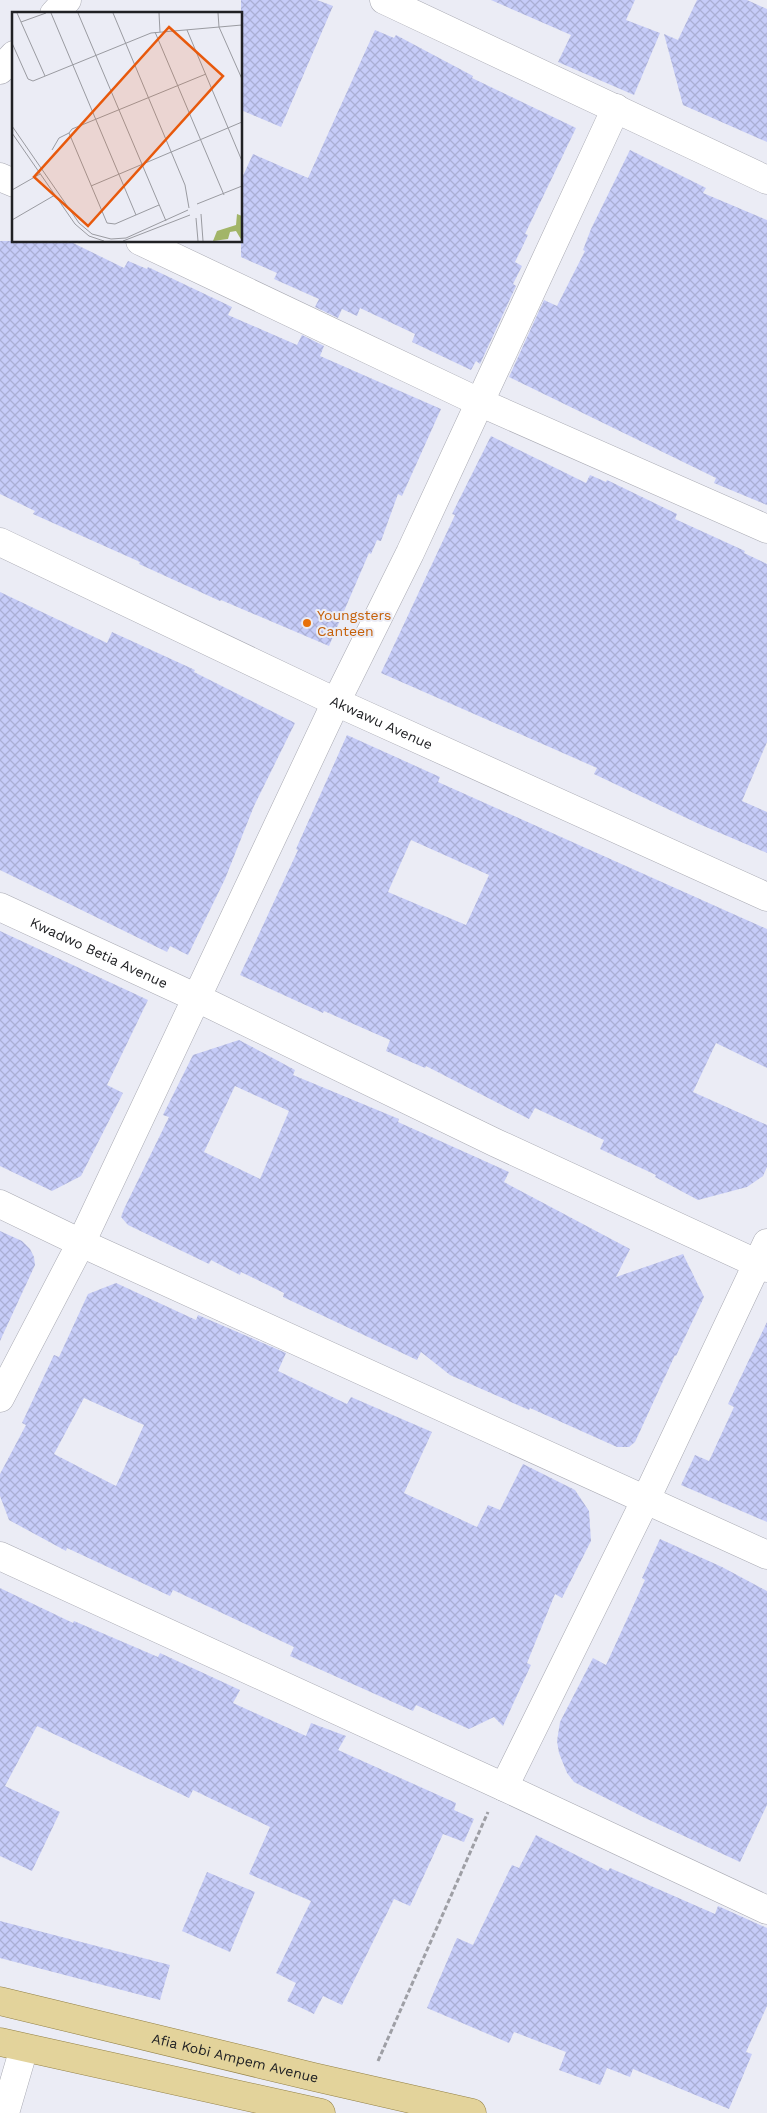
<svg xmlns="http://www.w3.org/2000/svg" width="767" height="2113" viewBox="0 0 767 2113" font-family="'Work Sans',sans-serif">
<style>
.building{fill:url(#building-cross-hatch);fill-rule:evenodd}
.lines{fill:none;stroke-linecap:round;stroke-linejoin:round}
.minor-casing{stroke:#a8a9b2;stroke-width:29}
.major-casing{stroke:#938146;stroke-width:29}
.path{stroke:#9e9fa5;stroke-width:3;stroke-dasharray:5 2.5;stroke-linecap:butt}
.minor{stroke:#fff;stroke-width:28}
.major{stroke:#e3d39b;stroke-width:28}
.food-dot{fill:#e8710a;stroke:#ebecf5;stroke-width:2}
.labels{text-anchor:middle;stroke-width:4;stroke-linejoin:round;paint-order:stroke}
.food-label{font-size:14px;fill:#c56008;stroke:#ebecf5;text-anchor:start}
.street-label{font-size:14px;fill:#202124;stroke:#ebecf5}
.inset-road{fill:none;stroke:#9a9ba1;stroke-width:1}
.view{fill:#e8590c;fill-opacity:0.15;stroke:#e8590c;stroke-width:2.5}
.inset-edge{fill:none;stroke:#202124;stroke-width:2.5}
</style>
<defs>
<pattern id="building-cross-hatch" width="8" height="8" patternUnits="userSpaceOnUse" patternTransform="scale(1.25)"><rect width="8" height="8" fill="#c6ccf8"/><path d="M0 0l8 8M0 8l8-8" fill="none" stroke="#aaafd4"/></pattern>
</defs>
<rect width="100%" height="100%" fill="#ebecf5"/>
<!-- building -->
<path class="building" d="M 241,0 L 317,0 L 333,6 L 281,127 L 241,110 Z
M 491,0 L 635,0 L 626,20 L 660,33 L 634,95 L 558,62 L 571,35 Z
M 697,0 L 747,0 L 767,9 L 767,142 L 683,105 L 664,34 L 678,40 Z
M 375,30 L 394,38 L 396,35 L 473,76 L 472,78 L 576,128 L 525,234 L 528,235 L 515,262 L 522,266 L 513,284 L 516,286 L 480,364 L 476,361 L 471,370 L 412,342 L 415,334 L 360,308 L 357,316 L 342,309 L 338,318 L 315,307 L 319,299 L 274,279 L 277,273 L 241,257 L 241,180 L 253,154 L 308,178 Z
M 630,150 L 706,188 L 703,193 L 767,220 L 767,505 L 714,483 L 716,478 L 509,377 L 544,300 L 557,306 L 585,251 L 583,250 L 591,229 Z
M 0,241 L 69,241 L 124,268 L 128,261 L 147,269 L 148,267 L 232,307 L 228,315 L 297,345 L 302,335 L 324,346 L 320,356 L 441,409 L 402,496 L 398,494 L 381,541 L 377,540 L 371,554 L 369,553 L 329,646 L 221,600 L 220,601 L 139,564 L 140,562 L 33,514 L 35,511 L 0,494 Z
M 491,436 L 586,483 L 590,475 L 606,482 L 607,480 L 677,514 L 675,519 L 745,551 L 744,553 L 767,564 L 767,742 L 742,801 L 767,812 L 767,853 L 699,824 L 594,774 L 597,768 L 381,673 L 455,515 L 452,514 Z
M 0,592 L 107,643 L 112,632 L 195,670 L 194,672 L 295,723 L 254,806 L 225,879 L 188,955 L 170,946 L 167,952 L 0,870 Z
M 347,735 L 440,777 L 438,782 L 767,929 L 767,1068 L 716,1043 L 693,1092 L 767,1125 L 767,1167 L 763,1176 L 747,1187 L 698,1200 L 655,1177 L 656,1175 L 600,1149 L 604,1140 L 535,1108 L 529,1119 L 426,1066 L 425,1068 L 386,1051 L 390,1040 L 324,1011 L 323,1013 L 240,975 L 298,850 L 296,849 ZM 411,840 L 489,875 L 466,925 L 388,892 Z
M 0,931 L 148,1000 L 107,1085 L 123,1093 L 81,1176 L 52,1191 L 0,1166 Z
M 239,1040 L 295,1070 L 293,1075 L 399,1119 L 398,1122 L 509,1172 L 504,1182 L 630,1249 L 616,1277 L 683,1254 L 704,1297 L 676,1356 L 675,1355 L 635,1442 L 629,1447 L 617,1447 L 530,1408 L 529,1410 L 450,1375 L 421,1352 L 417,1360 L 283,1297 L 284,1293 L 241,1272 L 240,1275 L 211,1260 L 209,1264 L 128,1225 L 121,1217 L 124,1209 L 169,1117 L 163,1115 L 193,1055 ZM 235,1086 L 289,1111 L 260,1179 L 204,1152 Z
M 0,1231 L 22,1241 L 30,1249 L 34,1257 L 35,1265 L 0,1341 Z
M 116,1283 L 196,1320 L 198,1315 L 286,1353 L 278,1371 L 347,1404 L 351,1397 L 432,1432 L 404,1493 L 477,1527 L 488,1505 L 500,1510 L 523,1464 L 575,1490 L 589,1511 L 591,1541 L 562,1598 L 555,1594 L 527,1663 L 531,1665 L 503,1726 L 494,1717 L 469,1729 L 416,1705 L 413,1711 L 290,1656 L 294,1647 L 173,1590 L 170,1596 L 67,1548 L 66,1551 L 9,1520 L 0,1496 L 0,1474 L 26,1425 L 22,1423 L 54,1355 L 59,1357 L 88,1294 ZM 84,1398 L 144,1425 L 116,1486 L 54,1454 Z
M 767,1322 L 767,1522 L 681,1485 L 695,1455 L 709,1461 L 734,1407 L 728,1404 Z
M 660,1539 L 722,1567 L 767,1591 L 767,1805 L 740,1862 L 645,1818 L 574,1782 L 567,1773 L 559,1753 L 557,1741 L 560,1722 L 593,1658 L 606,1665 L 645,1580 L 642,1578 Z
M 0,1588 L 73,1623 L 74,1621 L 158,1657 L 160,1653 L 240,1690 L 233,1703 L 306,1736 L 311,1723 L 346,1736 L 338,1750 L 456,1803 L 454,1810 L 474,1819 L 464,1842 L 443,1834 L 410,1906 L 394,1899 L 342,2005 L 323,1996 L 314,2014 L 287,2001 L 296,1983 L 276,1973 L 311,1901 L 249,1874 L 270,1827 L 193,1790 L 189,1798 L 37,1726 L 5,1786 L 60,1812 L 32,1871 L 0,1856 Z
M 536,1835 L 608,1871 L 610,1868 L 715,1914 L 718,1906 L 767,1928 L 767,2006 L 746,2052 L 752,2054 L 729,2109 L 633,2069 L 630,2077 L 607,2068 L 600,2085 L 559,2070 L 566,2052 L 514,2032 L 509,2043 L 427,2008 L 457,1938 L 473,1945 L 512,1865 L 519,1868 Z
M 207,1872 L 255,1892 L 230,1952 L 182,1931 Z
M 0,1921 L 170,1965 L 160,2000 L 0,1958 Z"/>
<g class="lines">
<defs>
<g id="minor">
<path d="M 384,0 L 767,180"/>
<path d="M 54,14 L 67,0"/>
<path d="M 0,70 L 14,55"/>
<path d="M 0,177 L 14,183"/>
<path d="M 140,241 L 479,402 L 767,529"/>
<path id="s1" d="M 0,542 L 336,702 L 767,897"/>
<path id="s2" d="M 0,907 L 197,998 L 496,1143 L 767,1268"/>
<path d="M 0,1204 L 81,1243 L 767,1555"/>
<path d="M 0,1398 L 81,1243 L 336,702 L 410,553 L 616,108"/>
<path d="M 0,1556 L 504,1787 L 767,1910"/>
<path d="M 504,1787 L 646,1499 L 767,1243"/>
<path d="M 5,2113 L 24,2048"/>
</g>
<g id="major">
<path id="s3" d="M 0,2001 L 314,2077 L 472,2113"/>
<path d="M 0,2042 L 321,2113"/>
</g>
</defs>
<!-- minor casing -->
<use href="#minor" class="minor-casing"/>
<!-- major casing -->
<use href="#major" class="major-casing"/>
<!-- path -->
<path class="path" d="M 378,2061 L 488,1812"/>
<!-- minor -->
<use href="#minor" class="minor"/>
<!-- major -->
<use href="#major" class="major"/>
</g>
<!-- markers -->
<circle class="food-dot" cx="307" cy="623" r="5"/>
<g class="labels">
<!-- food labels -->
<g class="food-label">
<text x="317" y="620">Youngsters<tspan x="317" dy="16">Canteen</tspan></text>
</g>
<!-- street labels -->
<g class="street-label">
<text dy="5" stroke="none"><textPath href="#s1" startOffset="422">Akwawu Avenue</textPath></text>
<text dy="5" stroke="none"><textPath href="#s2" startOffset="109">Kwadwo Betia Avenue</textPath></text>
<text dy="5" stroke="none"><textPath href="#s3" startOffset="242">Afia Kobi Ampem Avenue</textPath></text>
</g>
</g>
<!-- overview -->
<g transform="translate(12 12)">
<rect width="230" height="230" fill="#ebecf5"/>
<path d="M 225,202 L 230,204 L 230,229 L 224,219 L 218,220 L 216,227 L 201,229 L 205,219 L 224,213 Z" fill="#a2b568"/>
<path class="inset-road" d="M 5,1 L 33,64M 39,1 L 124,203M 66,1 L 154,209M 101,1 L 173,173 L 177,196M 147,1 L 148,20M 206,1 L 207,15 L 230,67M 9,10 L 34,1M 175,18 L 230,149M 143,20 L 212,183M 0,31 L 16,67 L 21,69 L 139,21 L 230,13M 0,114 L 67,211 L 80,222 L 99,227 L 114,226 L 176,198M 0,121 L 63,212 L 77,224 L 92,229M 40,138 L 47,126 L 57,121M 79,174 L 230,110M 0,178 L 28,162M 185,192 L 230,174M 147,193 L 103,212 L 95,211 L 57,121 L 60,117 L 194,62M 189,202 L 191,229M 184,206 L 186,229M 0,208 L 43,183M 111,229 L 178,203"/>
<path class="view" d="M 157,15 L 211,64 L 76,214 L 22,165 Z"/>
<rect width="230" height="230" class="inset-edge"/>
</g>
</svg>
